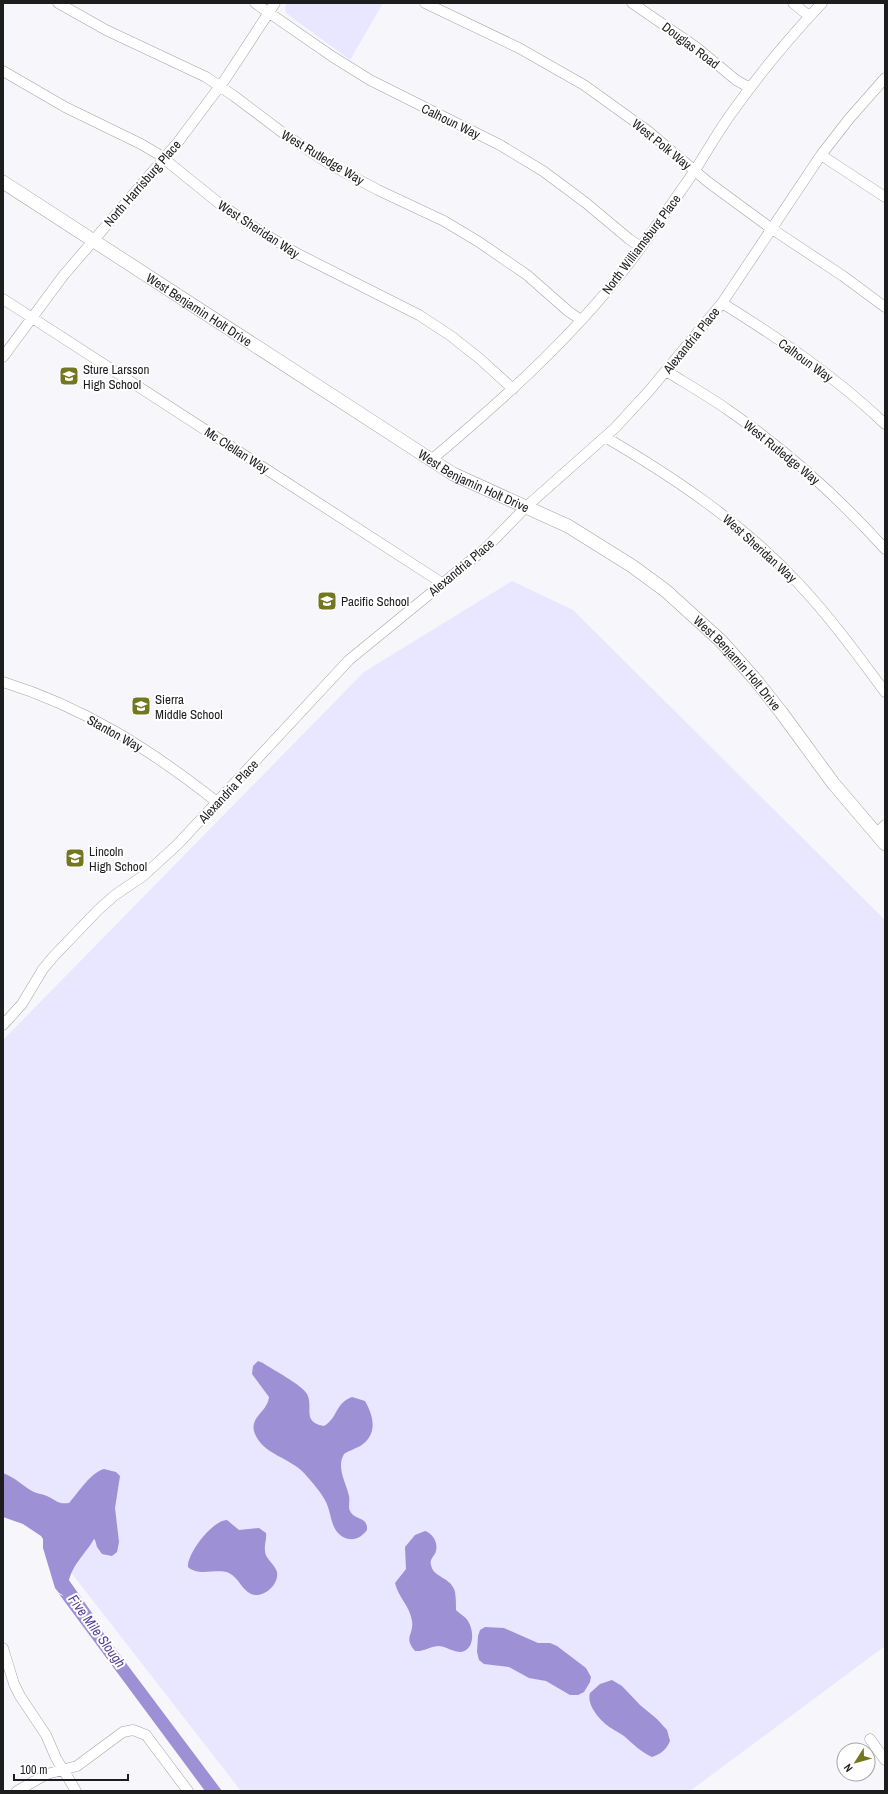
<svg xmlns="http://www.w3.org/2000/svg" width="888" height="1794" viewBox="0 0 888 1794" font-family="'Archivo Narrow',sans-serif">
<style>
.green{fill:#e9e6ff}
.water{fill:#9d90d5}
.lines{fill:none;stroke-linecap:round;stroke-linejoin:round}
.river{stroke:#9d90d5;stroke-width:14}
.minor-casing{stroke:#a4a3a8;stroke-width:11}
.major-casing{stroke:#a4a3a8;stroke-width:14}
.minor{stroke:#fff;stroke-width:10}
.major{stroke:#fff;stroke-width:13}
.labels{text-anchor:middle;stroke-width:4;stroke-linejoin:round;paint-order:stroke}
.street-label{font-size:13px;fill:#1d1d1e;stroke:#fff}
.poi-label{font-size:13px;fill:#1d1d1e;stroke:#fff;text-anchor:start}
.water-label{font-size:14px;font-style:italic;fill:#553f92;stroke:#fff}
</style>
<rect width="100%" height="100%" fill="#f7f6fb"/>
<!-- green -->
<path class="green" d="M 287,3 L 383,3 L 350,60 L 286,13 L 285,6 Z
M 512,581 L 573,610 L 885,920 L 885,1646 L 690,1791 L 241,1791 L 3,1485 L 3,1040 L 364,672 Z"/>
<!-- water -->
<path class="water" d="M 258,1361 L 263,1363 C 273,1370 301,1384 307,1394 C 314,1407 301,1422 324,1426 C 338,1418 335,1403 352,1397 L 365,1401 C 373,1415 378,1432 363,1444 C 358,1448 350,1450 344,1454 C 336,1468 346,1482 349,1496 C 350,1501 348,1507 350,1511 C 355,1521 368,1516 367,1530 C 361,1538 353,1542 343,1537 C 330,1529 332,1514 326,1502 C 321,1492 312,1482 304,1473 C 290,1458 263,1454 255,1434 C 248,1417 268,1412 269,1397 L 252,1374 L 253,1366 Z
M 104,1469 L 116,1472 L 120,1476 L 115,1508 L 119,1542 L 117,1552 L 112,1556 L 102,1554 L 97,1547 L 95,1540 L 94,1539 C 86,1554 65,1571 69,1591 L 65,1596 L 59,1593 L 55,1588 L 43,1548 L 43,1539 L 41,1536 L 23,1524 L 3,1517 L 3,1473 C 14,1477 22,1485 32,1491 C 37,1494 44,1494 49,1497 C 59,1502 57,1504 69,1503 C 78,1493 91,1472 104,1469 Z
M 227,1520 L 239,1530 L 259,1528 L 266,1533 C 267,1539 264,1545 265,1551 C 265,1559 275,1564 277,1572 C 279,1585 263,1599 251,1594 C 242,1590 238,1577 229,1573 C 216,1568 199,1577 188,1567 C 187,1553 213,1520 227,1520 Z
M 425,1531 C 433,1534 438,1542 436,1551 C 435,1556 429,1559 431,1565 C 433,1577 449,1577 454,1589 C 456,1592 456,1605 456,1610 C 460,1614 465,1616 468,1621 C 474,1630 475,1650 461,1652 C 453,1652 447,1647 439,1646 C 431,1646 424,1652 415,1651 C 403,1637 414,1635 412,1621 C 410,1606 398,1597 395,1583 L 406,1569 L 405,1547 L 415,1535 Z
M 59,1594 L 84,1607 L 222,1791 L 205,1791 Z
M 485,1627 L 504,1628 L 538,1643 L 550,1643 L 557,1646 L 586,1668 L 591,1677 L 590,1682 L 584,1692 L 578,1695 L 570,1695 L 546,1681 L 529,1678 L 509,1667 L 484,1664 L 479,1660 L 477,1652 L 478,1636 L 480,1630 Z
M 612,1680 L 622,1686 L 640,1705 L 657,1719 L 667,1730 L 670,1741 C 666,1750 661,1754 652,1757 C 641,1752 633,1744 624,1736 C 620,1733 615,1731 611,1728 C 601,1722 586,1705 590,1693 L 600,1684 Z"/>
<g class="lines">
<!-- river -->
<path class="river" d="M 61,1577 L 61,1581 L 87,1618"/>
<defs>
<path id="minor" d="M 58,3 L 106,30 L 206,77 L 234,96 L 287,136 L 331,165 L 378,190 L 444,221 L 479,242 L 527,275 L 568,311 L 581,320
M 255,3 L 333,57 L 370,80 L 500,145 L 543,171 L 586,203 L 629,239 L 641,247
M 425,3 L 519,48 L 584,85 L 648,131 L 708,182 L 772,229 L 843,276 L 885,307
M 632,3 L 696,47 L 736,80 L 750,88
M 793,3 L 809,16
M 3,71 L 65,107 L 141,144 L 158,154 L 220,204 L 255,228 L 296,253 L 419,315 L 451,336 L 480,359 L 513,389
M 821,155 L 885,197
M 3,299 L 442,583
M 722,303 C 780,339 836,377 885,424
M 3,357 L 63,276 L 178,142 L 226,78 L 275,3
M 666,371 C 687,384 708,396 728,410 C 786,450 838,497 885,549
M 605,437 C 675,478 742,523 798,583 C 830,617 857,654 885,692
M 431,460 C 502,400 571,339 627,266 C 648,239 667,210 687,182 C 703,159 716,134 733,111 C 760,73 790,37 822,3
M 3,682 C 84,707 151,750 217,802
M 877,833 L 885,825
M 3,1025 L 22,1004 L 43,969 L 53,957 L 98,910 L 115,895 L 143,876 L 178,844 L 349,660 L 486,548 L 527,506 L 615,428 L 649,391 L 722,303 L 821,155 L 849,119 L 885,78
M 3,1648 L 14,1684 L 20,1696 L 46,1735 L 56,1758 L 76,1791
M 870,1739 L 885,1760
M 17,1791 L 47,1774 L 77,1766 L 123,1732 L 133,1730 L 146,1735 L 188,1791"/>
<g id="major">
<path id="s1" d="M 3,182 L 453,474 L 568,526 L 632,566 L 666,591 L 721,641 L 754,678 L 781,712 L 833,783 L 885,844"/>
</g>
</defs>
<!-- minor casing -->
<use href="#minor" class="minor-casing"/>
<!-- major casing -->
<use href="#major" class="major-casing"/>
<!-- minor -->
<use href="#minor" class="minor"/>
<!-- major -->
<use href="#major" class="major"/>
</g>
<!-- icons -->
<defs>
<symbol id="school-square" viewBox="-11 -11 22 22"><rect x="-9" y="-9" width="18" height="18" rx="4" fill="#737720" stroke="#fff"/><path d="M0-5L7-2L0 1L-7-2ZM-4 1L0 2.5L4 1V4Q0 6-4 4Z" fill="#fff"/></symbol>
</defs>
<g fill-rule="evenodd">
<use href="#school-square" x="58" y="365" width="22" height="22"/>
<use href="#school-square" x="316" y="590" width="22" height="22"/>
<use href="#school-square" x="130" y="695" width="22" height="22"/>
<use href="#school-square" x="64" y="847" width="22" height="22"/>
</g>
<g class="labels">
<!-- street labels -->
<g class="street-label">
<text transform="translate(691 45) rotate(37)" y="5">Douglas Road</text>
<text transform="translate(451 121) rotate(26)" y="5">Calhoun Way</text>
<text transform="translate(662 144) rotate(39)" y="5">West Polk Way</text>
<text transform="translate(323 157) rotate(31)" y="5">West Rutledge Way</text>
<text transform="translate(142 183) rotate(-49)" y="5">North Harrisburg Place</text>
<text transform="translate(259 229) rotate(33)" y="5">West Sheridan Way</text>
<text transform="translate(641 244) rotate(-53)" y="5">North Williamsburg Place</text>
<text dy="5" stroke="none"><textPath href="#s1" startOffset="234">West Benjamin Holt Drive</textPath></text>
<text transform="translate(691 340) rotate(-51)" y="5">Alexandria Place</text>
<text transform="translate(806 360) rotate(36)" y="5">Calhoun Way</text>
<text transform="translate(237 450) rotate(33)" y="5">Mc Clellan Way</text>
<text transform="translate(782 452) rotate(39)" y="5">West Rutledge Way</text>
<text dy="5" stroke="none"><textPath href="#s1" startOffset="558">West Benjamin Holt Drive</textPath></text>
<text transform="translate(760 548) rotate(42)" y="5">West Sheridan Way</text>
<text transform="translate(461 567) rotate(-40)" y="5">Alexandria Place</text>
<text dy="5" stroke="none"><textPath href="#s1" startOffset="882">West Benjamin Holt Drive</textPath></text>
<text transform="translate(115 733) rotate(29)" y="5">Stanton Way</text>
<text transform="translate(228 791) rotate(-47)" y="5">Alexandria Place</text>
</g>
<!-- poi labels -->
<g class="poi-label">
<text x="83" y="374">Sture Larsson<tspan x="83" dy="15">High School</tspan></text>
<text x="341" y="606">Pacific School</text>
<text x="155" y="704">Sierra<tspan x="155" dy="15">Middle School</tspan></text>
<text x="89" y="856">Lincoln<tspan x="89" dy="15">High School</tspan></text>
</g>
<!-- water labels -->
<g class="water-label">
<text transform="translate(97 1631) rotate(54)" y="5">Five Mile Slough</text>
</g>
</g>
<!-- border -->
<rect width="888" height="1794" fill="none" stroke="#1d1d1e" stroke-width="8"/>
<!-- north arrow -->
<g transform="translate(856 1762) rotate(233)"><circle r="19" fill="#ffffff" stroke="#a5a5a5"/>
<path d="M0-3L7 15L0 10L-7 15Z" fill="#737720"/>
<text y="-6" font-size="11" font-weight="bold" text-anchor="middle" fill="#1d1d1e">N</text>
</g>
<!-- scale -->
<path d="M14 1774v6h114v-6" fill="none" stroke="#1d1d1e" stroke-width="2"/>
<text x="20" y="1774" font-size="12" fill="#1d1d1e" stroke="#ffffff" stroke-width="3" paint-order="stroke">100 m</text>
</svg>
